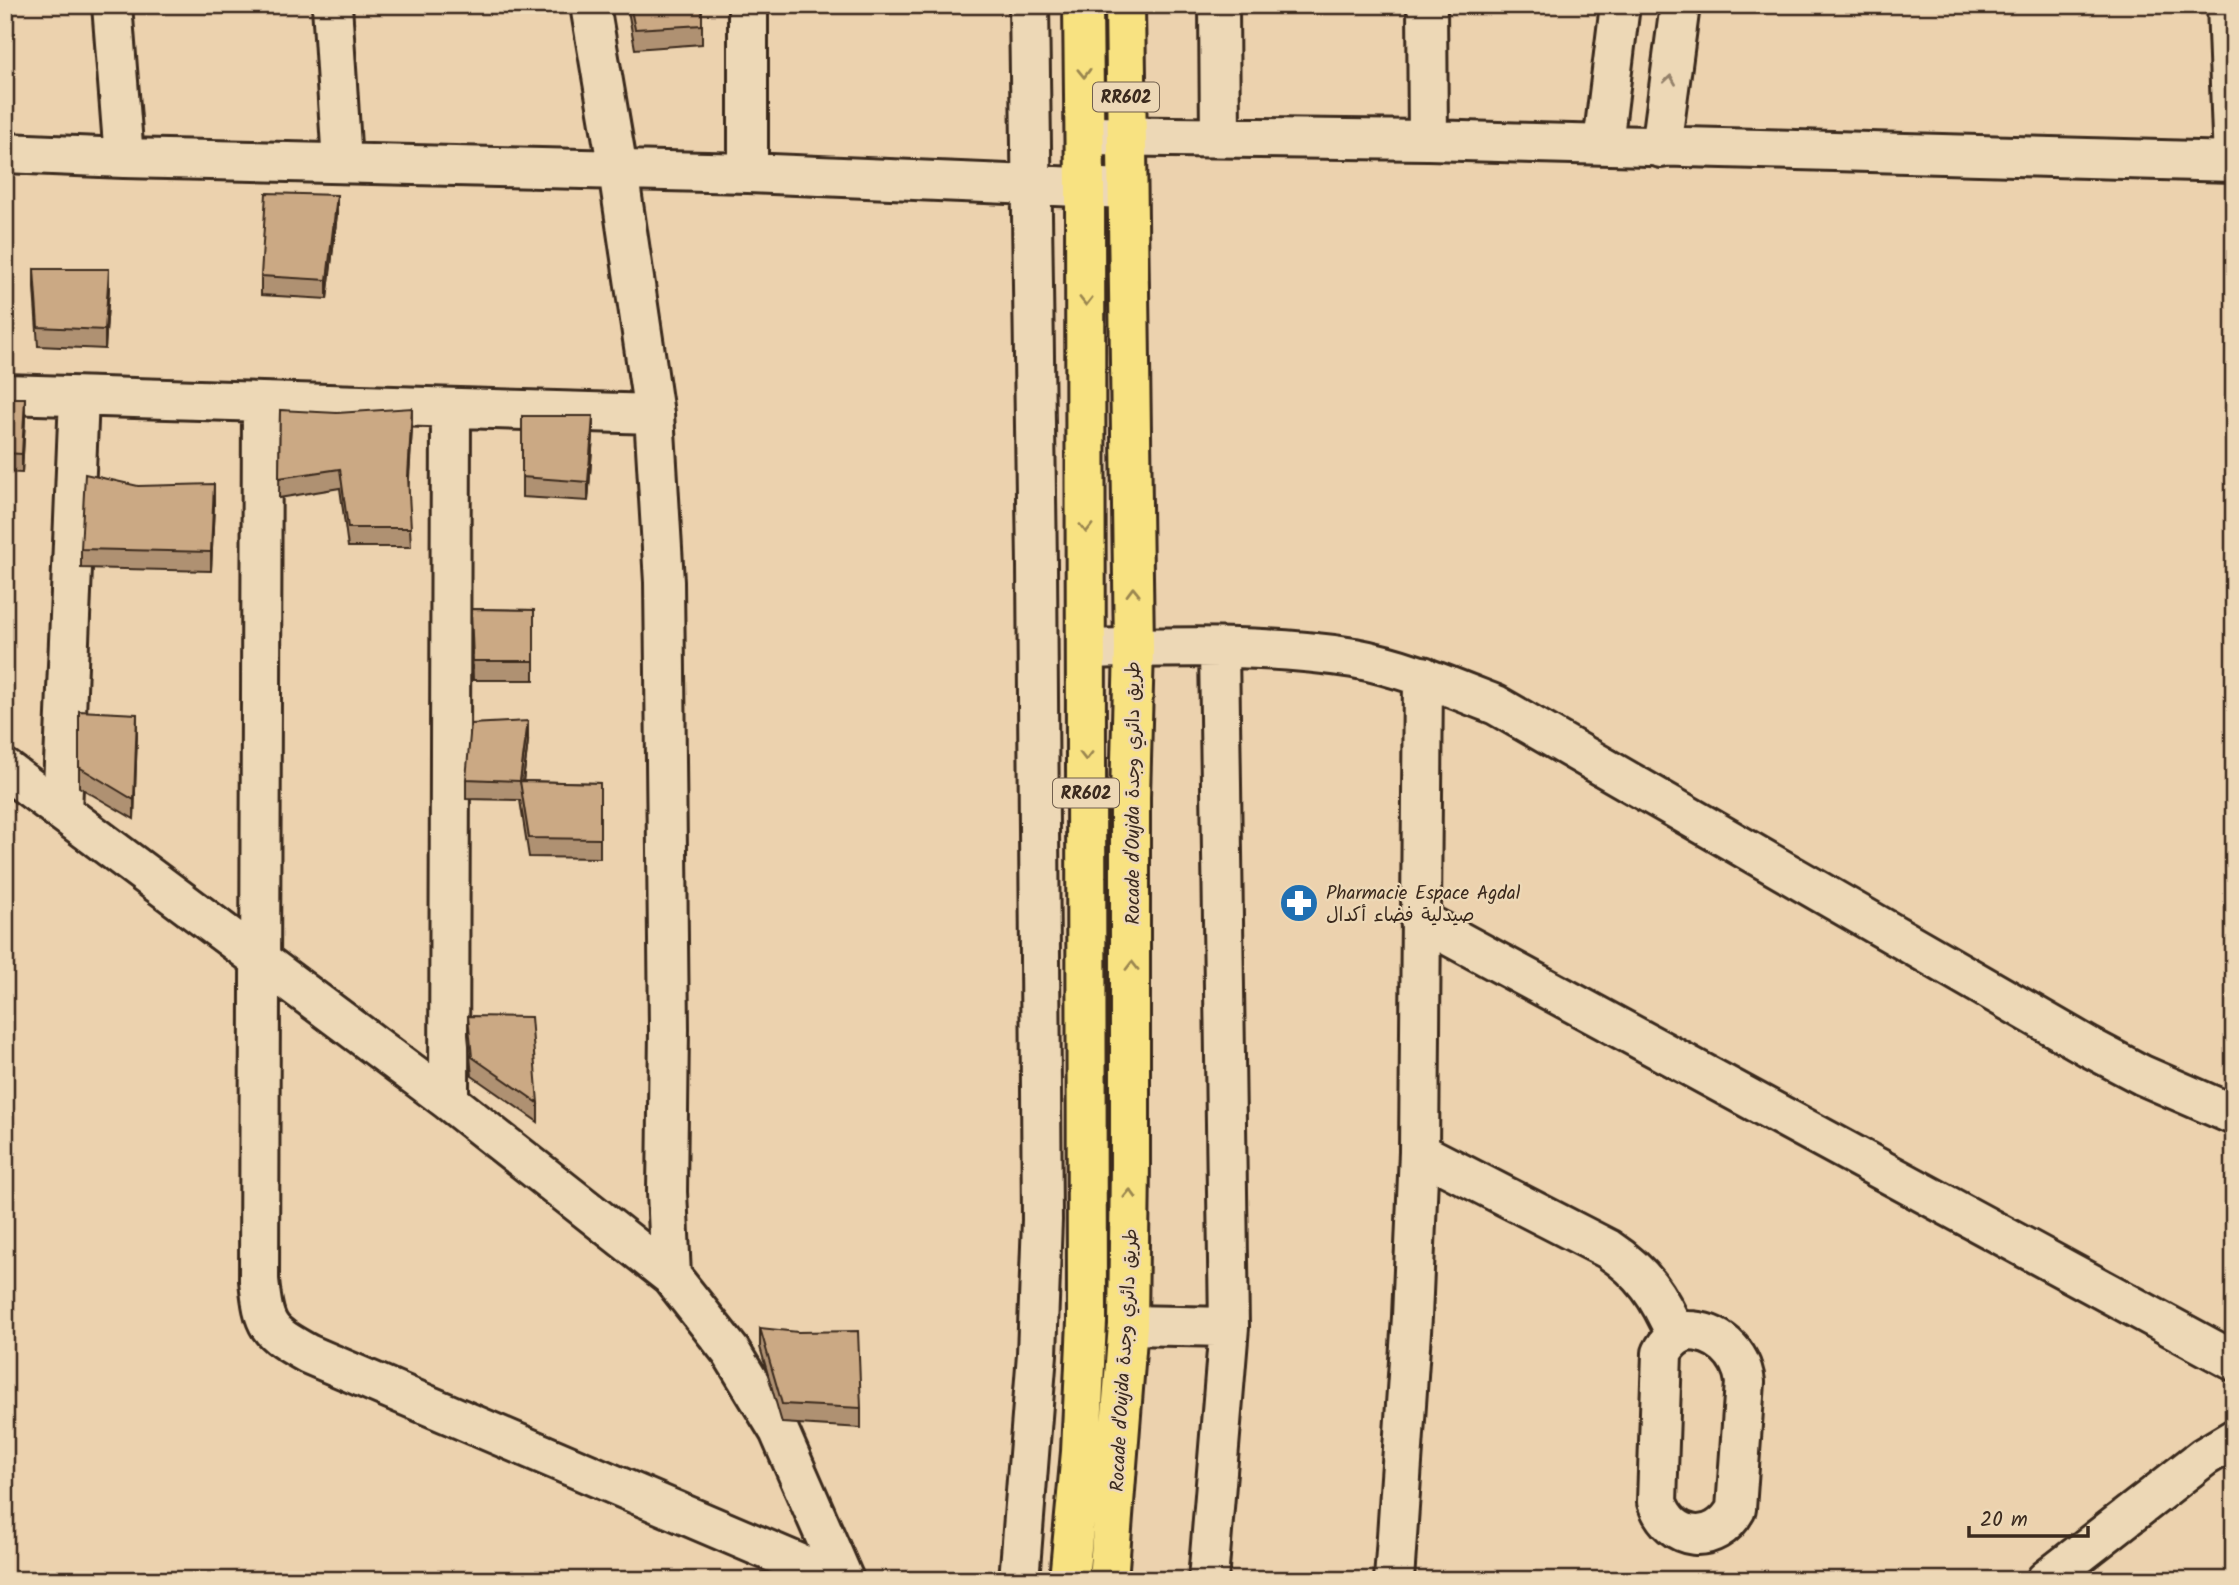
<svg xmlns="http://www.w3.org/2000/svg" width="2239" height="1585" viewBox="0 0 2239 1585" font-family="Kalam,'Playpen Sans Arabic',sans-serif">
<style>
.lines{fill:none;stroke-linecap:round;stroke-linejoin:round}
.minor-casing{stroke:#3b2a1e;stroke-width:44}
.highway-casing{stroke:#3b2a1e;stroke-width:44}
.minor{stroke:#edd8b6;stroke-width:38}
.highway{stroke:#f8e281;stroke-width:38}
.wall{fill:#af9172;stroke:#3b2a1e;stroke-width:2}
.shaded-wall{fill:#8e765c;stroke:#3b2a1e;stroke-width:2}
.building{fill:#cba984;stroke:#3b2a1e;stroke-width:2}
.oneway{stroke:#9a8650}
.oneway2{stroke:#94816a}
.labels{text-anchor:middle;stroke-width:5;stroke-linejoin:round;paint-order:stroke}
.shield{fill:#edd8b6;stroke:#705e4c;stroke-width:2}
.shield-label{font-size:18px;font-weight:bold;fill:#3b2a1e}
.street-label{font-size:19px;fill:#3b2a1e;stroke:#edd8b6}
.poi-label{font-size:19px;fill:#3b2a1e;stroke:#edd8b6;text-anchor:start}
</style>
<rect width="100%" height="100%" fill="#ecd2ae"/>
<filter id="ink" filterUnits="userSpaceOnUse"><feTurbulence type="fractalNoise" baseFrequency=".0143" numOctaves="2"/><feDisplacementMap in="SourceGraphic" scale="14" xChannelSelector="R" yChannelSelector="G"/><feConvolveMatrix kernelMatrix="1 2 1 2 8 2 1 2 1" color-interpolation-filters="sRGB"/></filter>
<g filter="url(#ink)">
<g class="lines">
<defs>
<path id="minor" d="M 112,5 L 124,158
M 332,5 L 342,163
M 590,5 L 618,170 L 654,414 L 664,582 L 669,1029 L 667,1192 L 671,1276 L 731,1352 L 779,1431 L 844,1580
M 748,5 L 748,173
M 1219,5 L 1220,137
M 1427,5 L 1428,140
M 2227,5 L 2233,162
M 1085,136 L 1428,140 L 2234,162
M 1603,144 L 1620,5
M 1661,148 L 1680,5
M 5,153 L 124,158 L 748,173 L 1126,189
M 5,394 L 654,414
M 262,403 L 259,1280 C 264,1328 267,1331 308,1354 L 838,1580
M 1086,649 C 1174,647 1266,644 1354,658 C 1403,667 1450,687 1496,705 L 2089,1047 L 2142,1075 L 2234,1115
M 5,769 L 449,1101 L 671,1276
M 62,812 L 79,397
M 1420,920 L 2234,1361
M 449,1101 L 451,409
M 1419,1152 L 1608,1249 C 1644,1273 1659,1296 1676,1335
M 1128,1325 L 1229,1327
M 1687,1331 C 1718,1331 1741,1352 1745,1382 L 1736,1509 C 1715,1547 1671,1542 1657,1502 L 1662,1353 C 1668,1341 1675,1336 1687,1331 Z
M 1019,1580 L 1037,1354 L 1042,1220 L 1037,566 L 1029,5
M 1208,1580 L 1229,1327 L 1219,649
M 1394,1580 L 1412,1317 L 1419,1152 L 1423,676
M 2046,1580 L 2204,1457 L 2234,1439"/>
<path id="highway" d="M 1069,1580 L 1081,1452 L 1087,1321 L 1085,187 L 1083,5
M 1108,1580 L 1128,1325 L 1130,1164 L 1130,797 L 1134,648 L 1125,5"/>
</defs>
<!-- minor casing -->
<use href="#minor" class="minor-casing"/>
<!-- highway casing -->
<use href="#highway" class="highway-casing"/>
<!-- minor -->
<use href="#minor" class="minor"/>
<!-- highway -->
<use href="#highway" class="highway"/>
</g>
<!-- wall -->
<path class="wall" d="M 627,5 L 702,5 L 702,44 L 635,49 Z
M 337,214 L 327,299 L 261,295 L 261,276 Z
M 34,269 L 109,288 L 105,349 L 38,346 L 34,288 Z
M 5,398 L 25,418 L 22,473 L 5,472 Z
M 280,410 L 412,428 L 408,488 L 411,547 L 348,547 L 340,488 L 279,498 Z
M 522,416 L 593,436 L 588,501 L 522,497 Z
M 214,504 L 211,571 L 81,568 L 81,549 Z
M 471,609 L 534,610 L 534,680 L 473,680 Z
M 79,711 L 137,733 L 134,819 L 79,787 Z
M 528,741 L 523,781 L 600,783 L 600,858 L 529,857 L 520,800 L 466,799 L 466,779 Z
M 468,1016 L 538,1103 L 538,1122 L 472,1076 L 468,1035 Z
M 760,1328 L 861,1408 L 861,1428 L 782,1423 L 760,1347 Z"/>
<!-- shaded-wall -->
<path class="shaded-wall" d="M 337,195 L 337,214 L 327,299 L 327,280 Z
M 109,269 L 109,288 L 105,349 L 105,330 Z
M 25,398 L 25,418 L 22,473 L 22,454 Z
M 412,408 L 412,428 L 408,496 L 408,477 Z
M 593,416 L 593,436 L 588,501 L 588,482 Z
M 214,484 L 214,504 L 211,571 L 211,552 Z
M 137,714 L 137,733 L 134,819 L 134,800 Z
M 528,721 L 528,741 L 522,790 L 520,781 Z"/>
<!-- building -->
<path class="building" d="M 630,5 L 702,5 L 702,25 L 635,29 Z
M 266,193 L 337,195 L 327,280 L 261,276 Z
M 34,269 L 109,269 L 105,330 L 38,327 Z
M 5,398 L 25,398 L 22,454 L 5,453 Z
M 412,408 L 408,477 L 411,528 L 348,528 L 340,469 L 279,478 L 280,410 L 337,413 Z
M 522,416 L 593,416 L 588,482 L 522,477 Z
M 85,474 L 138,486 L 214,484 L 211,552 L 81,549 Z
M 471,609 L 534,610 L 534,661 L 473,661 Z
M 79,711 L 137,714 L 134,800 L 79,767 Z
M 528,721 L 520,781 L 466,779 L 471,724 Z
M 520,781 L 600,783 L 600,839 L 529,838 Z
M 468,1016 L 531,1017 L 538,1103 L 472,1057 Z
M 760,1328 L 798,1332 L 858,1331 L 861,1408 L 782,1404 Z"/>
<!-- one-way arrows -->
<defs><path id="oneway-chevron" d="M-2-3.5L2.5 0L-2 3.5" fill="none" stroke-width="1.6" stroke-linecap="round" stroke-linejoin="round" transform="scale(1.75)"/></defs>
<g class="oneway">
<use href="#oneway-chevron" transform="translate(1084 73) rotate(89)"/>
<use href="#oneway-chevron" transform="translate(1086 301) rotate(90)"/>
<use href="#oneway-chevron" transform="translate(1086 528) rotate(90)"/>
<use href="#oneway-chevron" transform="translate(1133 592) rotate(-91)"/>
<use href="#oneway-chevron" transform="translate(1086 756) rotate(90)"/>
<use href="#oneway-chevron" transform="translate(1132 966) rotate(-90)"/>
<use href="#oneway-chevron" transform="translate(1130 1194) rotate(-89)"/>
</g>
<use class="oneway2" href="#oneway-chevron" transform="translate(1670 80) rotate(-82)"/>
</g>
<!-- icons -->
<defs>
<symbol id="pharmacy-disc" viewBox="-11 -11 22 22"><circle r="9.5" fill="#1f6fb2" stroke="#edd8b6"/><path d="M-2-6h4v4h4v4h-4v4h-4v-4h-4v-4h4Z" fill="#fff"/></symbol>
</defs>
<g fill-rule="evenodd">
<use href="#pharmacy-disc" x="1277" y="881" width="44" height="44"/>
</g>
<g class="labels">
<!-- shield labels -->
<g class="shield">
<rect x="1093" y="82.5" width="66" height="29" rx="5"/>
<rect x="1053" y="778.5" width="66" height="29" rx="5"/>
</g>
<g class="shield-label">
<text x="1126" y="103">RR602</text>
<text x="1086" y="799">RR602</text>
</g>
<!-- street labels -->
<g class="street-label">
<text transform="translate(1132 793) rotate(-90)" y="7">Rocade d'Oujda طريق دائري وجدة</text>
<text transform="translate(1123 1360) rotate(-87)" y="7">Rocade d'Oujda طريق دائري وجدة</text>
</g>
<!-- poi labels -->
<g class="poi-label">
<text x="1326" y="899">Pharmacie Espace Agdal<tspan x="1326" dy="22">صيدلية فضاء أكدال</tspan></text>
</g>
</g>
<!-- margin -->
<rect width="2239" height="1585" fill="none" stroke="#edd8b6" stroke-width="28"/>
<rect x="14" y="14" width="2211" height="1557" fill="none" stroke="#3b2a1e" stroke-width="2.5" filter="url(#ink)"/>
<!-- scale -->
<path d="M1969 1526v10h119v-10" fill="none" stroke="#3b2a1e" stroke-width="3.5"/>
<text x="1980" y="1526" font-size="21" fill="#3b2a1e" stroke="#edd8b6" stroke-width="5" paint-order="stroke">20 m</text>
</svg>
